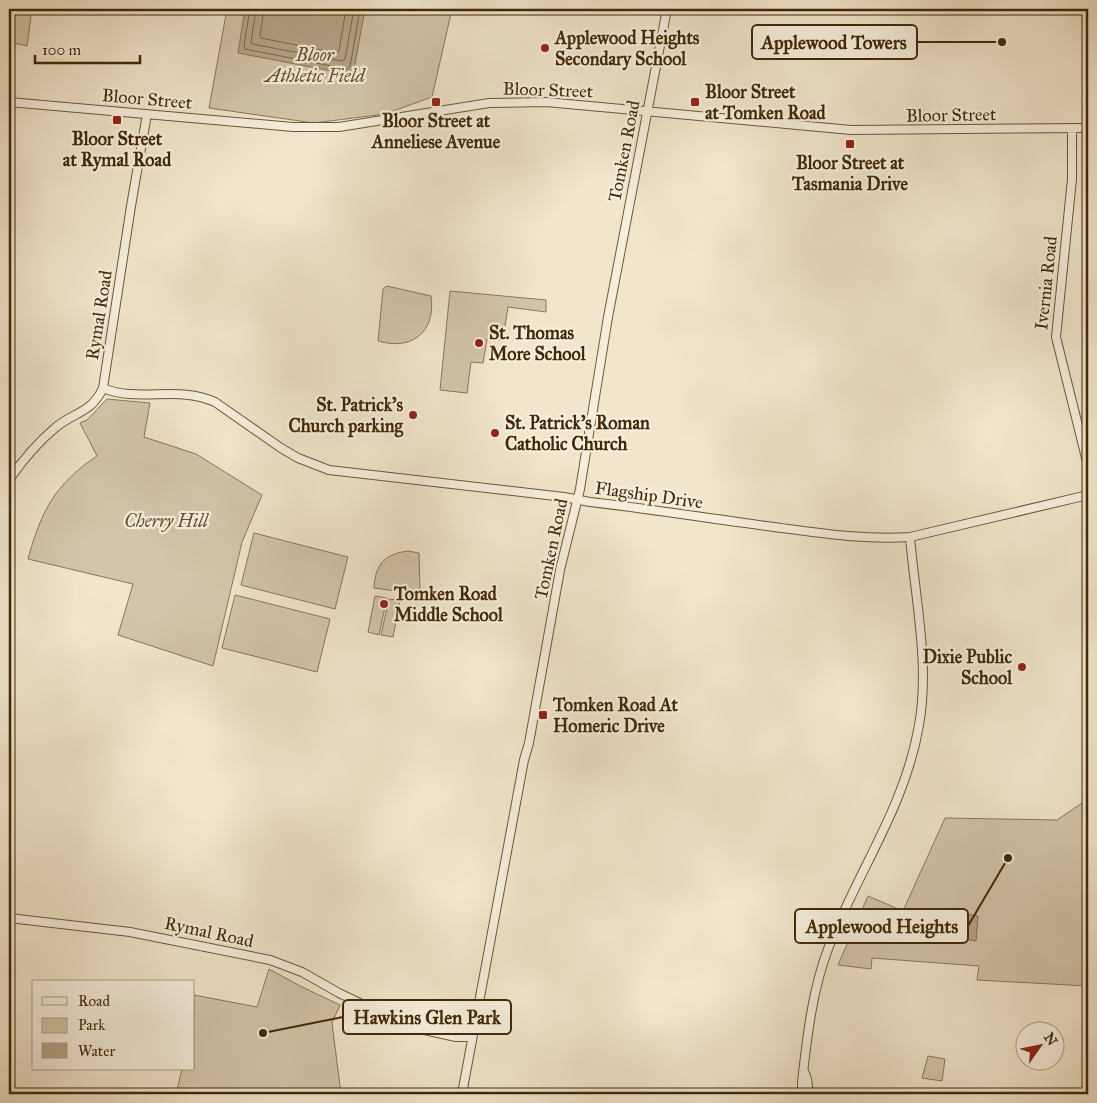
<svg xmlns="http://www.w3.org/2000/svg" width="1097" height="1103" viewBox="0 0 1097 1103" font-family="'IM FELL Great Primer',serif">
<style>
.green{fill:#d3c5a9;stroke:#8a7757}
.water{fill:#b5a588;stroke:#867354}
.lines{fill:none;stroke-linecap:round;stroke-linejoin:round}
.shore{stroke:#7a6746;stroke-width:1}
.tertiary-casing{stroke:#6c5836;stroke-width:10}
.tertiary{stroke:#f6eedd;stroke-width:8}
.poi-dot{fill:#8f2418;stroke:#f6eedd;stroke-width:2}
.labels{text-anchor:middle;stroke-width:4.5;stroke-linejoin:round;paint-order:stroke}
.poi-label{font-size:18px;font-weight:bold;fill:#402905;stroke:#f6eedd;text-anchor:start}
.park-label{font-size:18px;font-style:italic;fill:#65502e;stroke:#f6eedd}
.street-label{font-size:18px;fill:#402905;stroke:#f6eedd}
.leader{fill:none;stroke:#402905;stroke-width:2}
.callout-dot{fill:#402905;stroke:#f6eedd;stroke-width:2}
.callout{fill:#f6eedd;stroke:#402905;stroke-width:2}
.callout-label{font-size:19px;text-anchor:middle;font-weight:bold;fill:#402905}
</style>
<rect width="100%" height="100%" fill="#f1e5cb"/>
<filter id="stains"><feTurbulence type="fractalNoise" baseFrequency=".004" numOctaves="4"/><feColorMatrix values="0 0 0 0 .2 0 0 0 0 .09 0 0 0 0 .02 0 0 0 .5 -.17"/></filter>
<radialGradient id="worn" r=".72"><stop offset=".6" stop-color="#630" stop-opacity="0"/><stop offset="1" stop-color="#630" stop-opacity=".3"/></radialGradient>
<!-- green -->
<path class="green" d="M 9,9 L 32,9 L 27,46 L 9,42 Z
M 227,9 L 452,9 L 432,97 L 385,114 L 314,123 L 209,108 Z
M 387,286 L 431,296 C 436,332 412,351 378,341 L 383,289 Z
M 450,291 L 546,300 L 546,312 L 508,307 L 505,326 L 501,326 L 500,340 L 487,339 L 483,363 L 471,362 L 467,393 L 440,390 Z
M 107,399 L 150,403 L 144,437 L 196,454 L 262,495 L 242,542 L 213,666 L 118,635 L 133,584 L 28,559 C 41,511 55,484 97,456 L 80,423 L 87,420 Z
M 254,533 L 348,557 L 335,609 L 241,585 Z
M 408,551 L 419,553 L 420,590 L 417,594 L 374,588 C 375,564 385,554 408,551 Z
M 235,595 L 330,619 L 317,672 L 222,648 Z
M 375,596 L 387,598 L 379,635 L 368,632 Z
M 389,599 L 400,600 L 393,637 L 381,635 Z
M 1088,799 L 1088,986 L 977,980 L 979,966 L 872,958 L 871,969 L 838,965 L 868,896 L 903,911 L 945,818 L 1057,820 Z
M 269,969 L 302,987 L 340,1005 L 332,1023 L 341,1094 L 176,1094 L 182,1069 L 194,1069 L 194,995 L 257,1007 Z
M 928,1056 L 945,1059 L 942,1081 L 922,1078 Z"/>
<!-- water -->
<path class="water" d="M 245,9 L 365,9 L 353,75 L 238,53 Z
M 965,914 L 978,916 L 976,941 L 962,939 Z"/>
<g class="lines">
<!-- shore -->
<path class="shore" d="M 250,9 L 244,46 L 245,49 L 347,69 L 350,67 L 360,9
M 256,9 L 251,42 L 252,44 L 342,61 L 345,59 L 354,9
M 264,9 L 260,36 L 261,38 L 336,53 L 339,51 L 346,9"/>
<defs>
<path id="tertiary" d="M 9,102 L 293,127 L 339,127 L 489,103 L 546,102 L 851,130 L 1088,128
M 1072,128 L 1072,179 L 1056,337 L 1088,466
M 103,388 C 138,403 179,385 215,402 L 281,448 L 298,458 L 329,470 L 564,497 L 590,502 C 651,509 712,519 774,527 C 819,533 864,540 910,537 L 1088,495
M 9,480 C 22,461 37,443 55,428 C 73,412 91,414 103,388 L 131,206 L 147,114
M 9,918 L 130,932 L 270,960 L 302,972 L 339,993 L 391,1018 L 397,1024 L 456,1037 L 472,1037
M 391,1018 L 400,1018 L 464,1031 L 474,1031
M 804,1071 L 807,1079 L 809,1094
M 462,1094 L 524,760 L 529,743 L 560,570 L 580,489 L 608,317 L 667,9
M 802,1094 L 802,1082 C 807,1038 812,991 828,949 C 857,872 905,808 919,725 C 930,664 915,598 910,537"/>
</defs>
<!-- tertiary casing -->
<use href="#tertiary" class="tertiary-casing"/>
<!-- tertiary -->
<use href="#tertiary" class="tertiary"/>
</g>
<!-- markers -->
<g class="poi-dot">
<circle cx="545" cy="48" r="5"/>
<rect x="431" y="97" width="10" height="10" rx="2.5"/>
<rect x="690" y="97" width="10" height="10" rx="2.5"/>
<rect x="112" y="115" width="10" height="10" rx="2.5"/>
<rect x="845" y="139" width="10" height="10" rx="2.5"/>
<circle cx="479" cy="343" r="5"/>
<circle cx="413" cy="415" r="5"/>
<circle cx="495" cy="433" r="5"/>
<circle cx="384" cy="604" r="5"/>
<circle cx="1022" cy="667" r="5"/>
<rect x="538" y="710" width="10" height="10" rx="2.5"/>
</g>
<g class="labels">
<!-- poi labels -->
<g class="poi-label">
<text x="555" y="44">Applewood Heights<tspan x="555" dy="21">Secondary School</tspan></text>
<text x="705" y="98">Bloor Street<tspan x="705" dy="21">at Tomken Road</tspan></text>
<text x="436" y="127" text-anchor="middle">Bloor Street at<tspan x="436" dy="21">Anneliese Avenue</tspan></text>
<text x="117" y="145" text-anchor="middle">Bloor Street<tspan x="117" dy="21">at Rymal Road</tspan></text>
<text x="850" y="169" text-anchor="middle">Bloor Street at<tspan x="850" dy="21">Tasmania Drive</tspan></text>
<text x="489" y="339">St. Thomas<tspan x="489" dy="21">More School</tspan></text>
<text x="403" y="411" text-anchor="end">St. Patrick's<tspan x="403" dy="21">Church parking</tspan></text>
<text x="505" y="429">St. Patrick's Roman<tspan x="505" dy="21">Catholic Church</tspan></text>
<text x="394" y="600">Tomken Road<tspan x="394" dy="21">Middle School</tspan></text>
<text x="1012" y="663" text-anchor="end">Dixie Public<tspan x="1012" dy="21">School</tspan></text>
<text x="553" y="711">Tomken Road At<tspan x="553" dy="21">Homeric Drive</tspan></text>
</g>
<!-- park labels -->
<g class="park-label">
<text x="315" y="61">Bloor<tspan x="315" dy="21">Athletic Field</tspan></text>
<text x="166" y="527">Cherry Hill</text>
</g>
<!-- street labels -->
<g class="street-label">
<text transform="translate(548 90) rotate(2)" y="6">Bloor Street</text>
<text transform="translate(147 99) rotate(5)" y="6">Bloor Street</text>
<text transform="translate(951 115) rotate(-1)" y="6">Bloor Street</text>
<text transform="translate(624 151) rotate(-79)" y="6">Tomken Road</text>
<text transform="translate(1046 283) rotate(-84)" y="6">Ivernia Road</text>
<text transform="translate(99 315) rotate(-81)" y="6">Rymal Road</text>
<text transform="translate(649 495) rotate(8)" y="6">Flagship Drive</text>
<text transform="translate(551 549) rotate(-78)" y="6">Tomken Road</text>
<text transform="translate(209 932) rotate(12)" y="6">Rymal Road</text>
</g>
</g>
<!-- callouts -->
<path class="leader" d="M1002 42L917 42M1008 858L968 926M263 1033L343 1017"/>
<g class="callout-dot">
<circle cx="1002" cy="42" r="5"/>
<circle cx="1008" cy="858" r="5"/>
<circle cx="263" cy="1033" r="5"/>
</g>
<g class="callout">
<rect x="752" y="25" width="165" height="34" rx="5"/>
<rect x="795" y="909" width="173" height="34" rx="5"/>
<rect x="343" y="1000" width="168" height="34" rx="5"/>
</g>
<g class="callout-label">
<text x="834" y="49">Applewood Towers</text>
<text x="882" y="933">Applewood Heights</text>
<text x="427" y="1024">Hawkins Glen Park</text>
</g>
<!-- margin -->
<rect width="1097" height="1103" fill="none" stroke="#f1e5cb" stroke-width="30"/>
<rect x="10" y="10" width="1077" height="1083" fill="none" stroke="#402905" stroke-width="2.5"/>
<rect x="15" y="15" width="1067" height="1073" fill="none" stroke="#402905"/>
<!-- legend -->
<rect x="32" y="980" width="162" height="90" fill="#f6eedd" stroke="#ad9f87"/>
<rect x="42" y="997" width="25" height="8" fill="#f6eedd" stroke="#ad9f87"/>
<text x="78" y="1006" font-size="15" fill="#402905">Road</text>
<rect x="42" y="1018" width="25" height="15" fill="#d3c5a9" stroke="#ad9f87"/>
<text x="78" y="1030" font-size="15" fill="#402905">Park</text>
<rect x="42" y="1043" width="25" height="15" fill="#b5a588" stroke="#ad9f87"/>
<text x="78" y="1056" font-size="15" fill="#402905">Water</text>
<!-- north arrow -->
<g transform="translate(1040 1046) rotate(57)"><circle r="24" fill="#f6eedd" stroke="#ad9f87"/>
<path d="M0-4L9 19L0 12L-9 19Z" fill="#8f2418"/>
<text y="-8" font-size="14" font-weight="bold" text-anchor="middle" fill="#402905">N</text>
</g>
<!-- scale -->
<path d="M35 55v8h105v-8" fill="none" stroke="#402905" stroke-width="2.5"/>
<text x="42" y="55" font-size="15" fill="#402905" stroke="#f6eedd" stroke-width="4" paint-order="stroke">100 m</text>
<rect width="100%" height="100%" filter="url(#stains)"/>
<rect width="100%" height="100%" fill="url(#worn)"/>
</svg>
